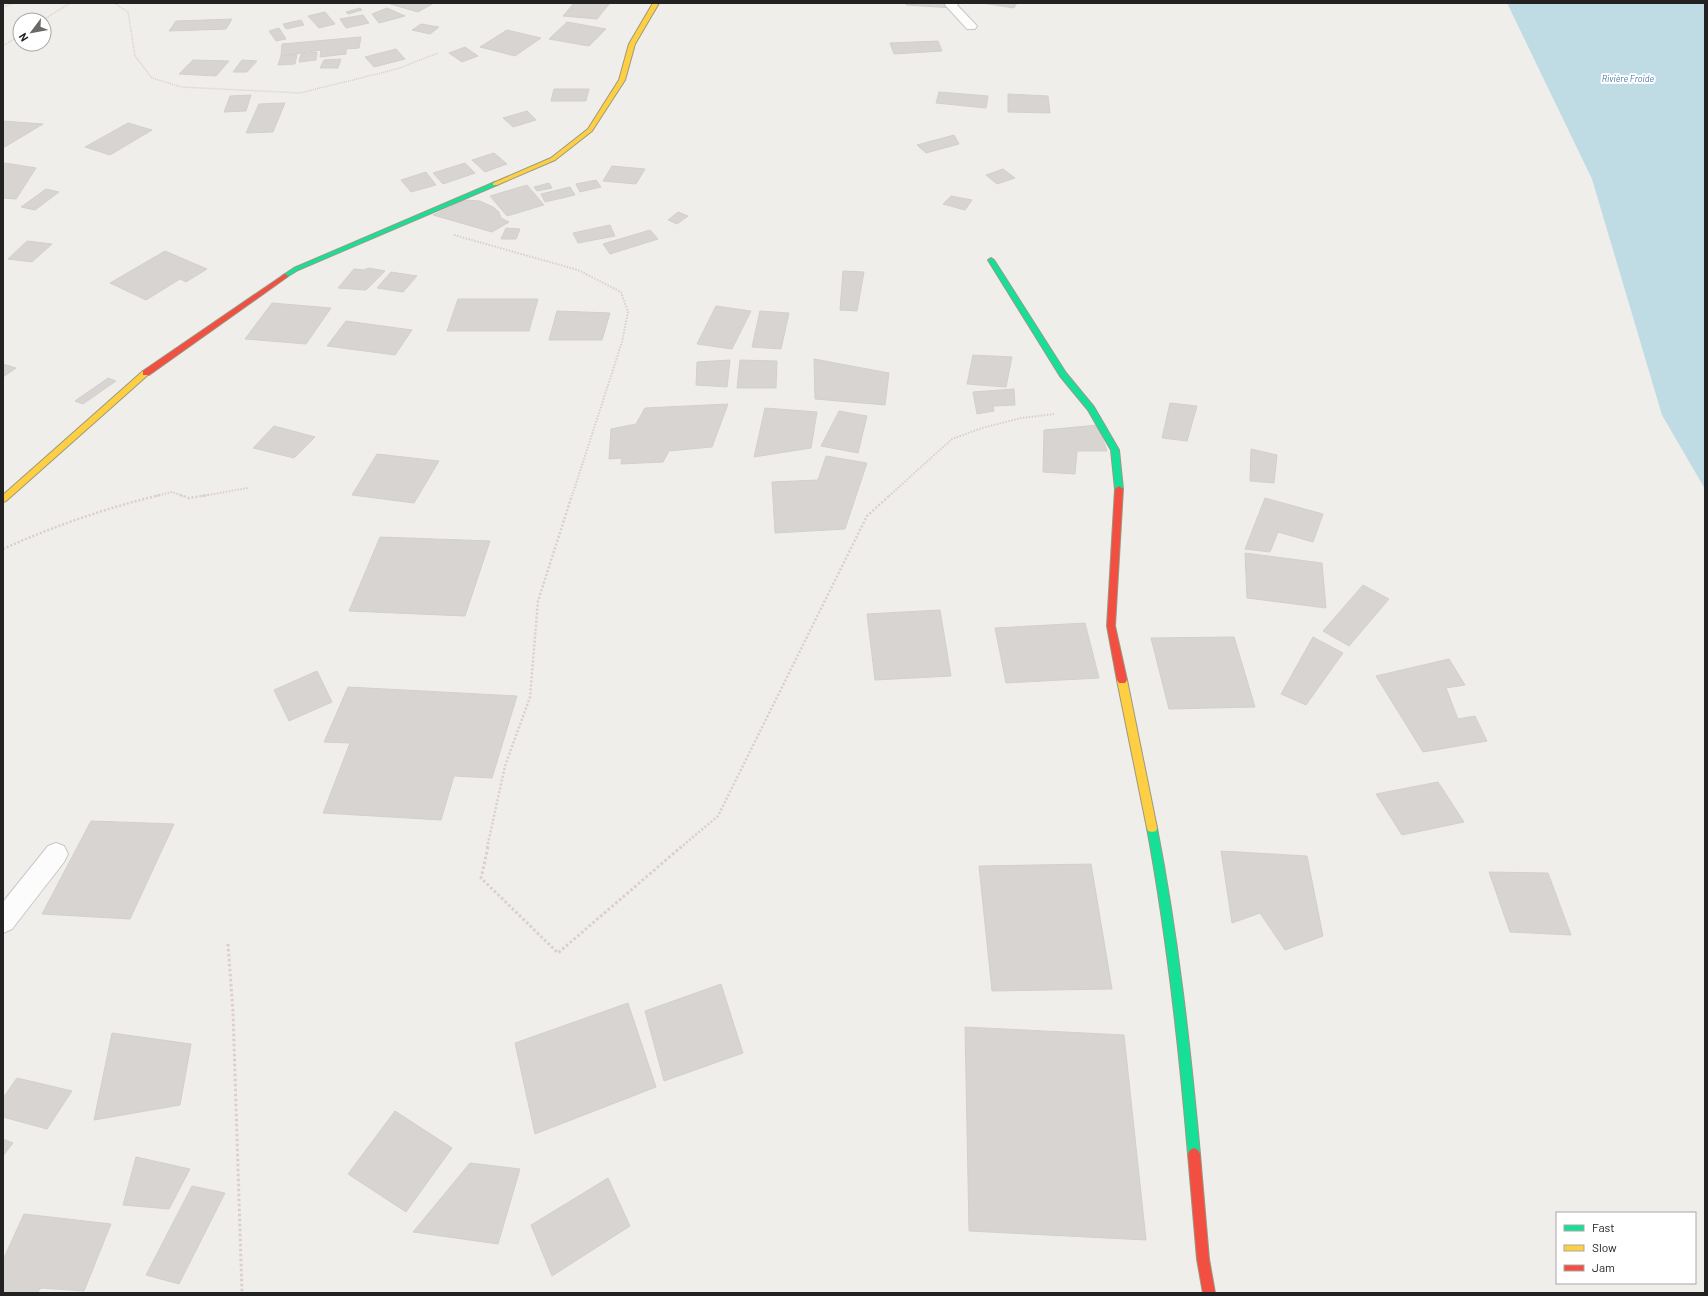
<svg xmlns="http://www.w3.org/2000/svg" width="1708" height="1296" viewBox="0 0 1708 1296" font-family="Barlow,sans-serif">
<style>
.water{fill:#bfdbe3}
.building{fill:#d7d4d2;stroke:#d3d0cc}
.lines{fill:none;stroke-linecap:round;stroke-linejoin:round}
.lane-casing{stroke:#c9c8c7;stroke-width:2}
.fast-casing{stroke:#999a82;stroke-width:2}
.slow-casing{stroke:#999a82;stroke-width:2}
.jam-casing{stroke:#999a82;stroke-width:2}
.path-far3{stroke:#dccecd;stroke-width:1.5;stroke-dasharray:1 1;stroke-linecap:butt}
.path-far2{stroke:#dccecd;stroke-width:2;stroke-dasharray:1.5 1.5;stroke-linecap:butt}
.path-far1{stroke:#dccecd;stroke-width:2.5;stroke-dasharray:2 2;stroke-linecap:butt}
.path{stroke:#dccecd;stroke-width:3;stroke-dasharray:2.5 2.5;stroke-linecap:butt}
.lane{fill:#fdfcfc;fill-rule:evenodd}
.fast{fill:#16e098;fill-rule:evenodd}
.slow{fill:#ffcf43;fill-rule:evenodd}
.jam{fill:#f24e42;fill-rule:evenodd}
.labels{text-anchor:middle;stroke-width:4;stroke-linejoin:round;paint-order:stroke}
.far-water-label{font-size:9px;font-style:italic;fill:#4a7aab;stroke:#fff}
</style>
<rect width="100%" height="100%" fill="#f0eeeb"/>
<!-- water -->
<path class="water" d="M 1507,3 L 1705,3 L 1705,489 L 1662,415 L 1592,179 Z"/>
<!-- building -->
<path class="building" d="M 387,3 L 434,3 L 418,12 Z
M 574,3 L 610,3 L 597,19 L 563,16 Z
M 906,3 L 950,3 L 954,8 L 906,5 Z
M 982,3 L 1017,3 L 1014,8 Z
M 360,8 L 362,10 L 348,14 L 346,12 Z
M 387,8 L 405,16 L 379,23 L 372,14 Z
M 325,12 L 335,24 L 319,28 L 308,16 Z
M 363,15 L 369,23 L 346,28 L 340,19 Z
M 232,19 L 226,29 L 169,31 L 176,21 Z
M 301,20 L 304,25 L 286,29 L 283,24 Z
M 567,22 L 606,29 L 589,46 L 549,39 Z
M 421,24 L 439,27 L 430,34 L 412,30 Z
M 279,28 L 286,39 L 276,41 L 269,31 Z
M 507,30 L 541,38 L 515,56 L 480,47 Z
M 361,37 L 359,48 L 346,49 L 346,54 L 320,57 L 321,50 L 281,56 L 282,44 Z
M 938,41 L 942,51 L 894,54 L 890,43 Z
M 465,47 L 478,56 L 462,62 L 449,53 Z
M 396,49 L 405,59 L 374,67 L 365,57 Z
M 317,52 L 316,60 L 299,62 L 301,54 Z
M 297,54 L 295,64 L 278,65 L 281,56 Z
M 341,59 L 338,68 L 320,68 L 324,60 Z
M 193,60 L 229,61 L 216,76 L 179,74 Z
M 242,60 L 257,61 L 247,72 L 233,72 Z
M 554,89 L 589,89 L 586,101 L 551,101 Z
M 939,92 L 988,96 L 986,108 L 936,103 Z
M 1008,94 L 1048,96 L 1050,113 L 1008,112 Z
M 251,95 L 246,111 L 224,112 L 230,96 Z
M 285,103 L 273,132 L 246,133 L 259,104 Z
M 527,111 L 536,120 L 513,127 L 503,118 Z
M 3,121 L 43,124 L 3,148 Z
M 128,123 L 152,130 L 110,155 L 85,147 Z
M 954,135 L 959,144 L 926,153 L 917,145 Z
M 494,153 L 507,164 L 485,172 L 472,160 Z
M 5,163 L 36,168 L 16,199 L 3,198 L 3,165 Z
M 465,163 L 475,173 L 443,184 L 433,173 Z
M 612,166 L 645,169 L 636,184 L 603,181 Z
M 1003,169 L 1015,178 L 997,184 L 986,175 Z
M 426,172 L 436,185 L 411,192 L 401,180 Z
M 596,180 L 601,187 L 580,192 L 576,184 Z
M 549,183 L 552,188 L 537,191 L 534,187 Z
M 527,185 L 544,205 L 507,216 L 490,196 Z
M 570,187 L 575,195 L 545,202 L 541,194 Z
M 46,189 L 59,192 L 35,210 L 21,207 Z
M 951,196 L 972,200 L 965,210 L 943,204 Z
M 465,200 L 480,201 L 493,207 L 499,212 L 501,218 L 509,222 L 492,232 L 433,215 Z
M 678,212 L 688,216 L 677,224 L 668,220 Z
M 610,225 L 615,236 L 578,243 L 573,233 Z
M 506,228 L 520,229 L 516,239 L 501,239 Z
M 650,230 L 658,239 L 610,254 L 603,244 Z
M 27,241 L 52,244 L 32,262 L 8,259 Z
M 165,251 L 207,269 L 186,282 L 180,279 L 146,300 L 110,283 Z
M 369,268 L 385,271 L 366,290 L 338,288 L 354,269 L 364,270 Z
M 843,271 L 864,272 L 857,311 L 840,310 Z
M 391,272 L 417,276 L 403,292 L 377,288 Z
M 458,299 L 538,299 L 529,331 L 447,331 Z
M 272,303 L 331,308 L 306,344 L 245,339 Z
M 716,306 L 751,311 L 732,349 L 697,344 Z
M 557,311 L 610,313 L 602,340 L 549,340 Z
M 760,311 L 789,313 L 781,349 L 752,347 Z
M 346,321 L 412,330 L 395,355 L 327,346 Z
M 973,355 L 1012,357 L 1006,387 L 967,384 Z
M 814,359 L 889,373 L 885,405 L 815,399 Z
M 730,360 L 727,387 L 696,385 L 697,362 Z
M 740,360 L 777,361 L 776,388 L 737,388 Z
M 3,364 L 16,368 L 3,377 Z
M 108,378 L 116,381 L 83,404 L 75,401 Z
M 1014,389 L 1015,405 L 993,406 L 994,411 L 977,414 L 973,392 Z
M 1170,403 L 1197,406 L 1187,441 L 1162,438 Z
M 728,404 L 712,447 L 669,451 L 663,462 L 621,464 L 622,458 L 609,459 L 611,429 L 636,424 L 645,408 Z
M 765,408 L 817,412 L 811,448 L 754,457 Z
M 839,411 L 867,416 L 858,453 L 821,446 Z
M 1098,425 L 1107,451 L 1077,451 L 1075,474 L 1043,472 L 1044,430 Z
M 274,426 L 315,437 L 294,458 L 253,448 Z
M 1251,449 L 1277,455 L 1274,483 L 1250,481 Z
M 377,454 L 439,461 L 414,503 L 352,495 Z
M 826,456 L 867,463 L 845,529 L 775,533 L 772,482 L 818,480 Z
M 1265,498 L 1323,514 L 1313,542 L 1278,532 L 1270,552 L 1245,549 Z
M 380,537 L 490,541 L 465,616 L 349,611 Z
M 1245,553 L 1322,563 L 1326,608 L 1247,598 Z
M 1363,585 L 1389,599 L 1349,646 L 1323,631 Z
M 940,610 L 951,676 L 875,680 L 867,614 Z
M 1085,623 L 1099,678 L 1006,683 L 995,628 Z
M 1234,637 L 1255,707 L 1169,709 L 1151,638 Z
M 1313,637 L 1343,653 L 1306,705 L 1281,694 Z
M 1449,659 L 1465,685 L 1446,688 L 1458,719 L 1475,716 L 1487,741 L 1423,752 L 1376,676 Z
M 317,671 L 332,702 L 289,721 L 274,690 Z
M 348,687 L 517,696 L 492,778 L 454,776 L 441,820 L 323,813 L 350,743 L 324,742 Z
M 1438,782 L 1464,822 L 1402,835 L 1376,794 Z
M 91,821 L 174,824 L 130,919 L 42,914 Z
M 1221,851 L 1307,856 L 1323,936 L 1285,950 L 1260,913 L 1232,923 Z
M 1091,864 L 1112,989 L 992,991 L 979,866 Z
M 1489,872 L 1548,873 L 1571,935 L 1510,932 Z
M 721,984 L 743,1053 L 664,1081 L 645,1011 Z
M 628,1003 L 656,1087 L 535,1134 L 515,1043 Z
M 965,1027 L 1124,1035 L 1146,1240 L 969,1231 Z
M 112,1033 L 191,1044 L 180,1105 L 94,1120 Z
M 17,1078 L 72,1091 L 47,1129 L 3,1117 L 3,1098 Z
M 395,1111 L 452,1148 L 406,1212 L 348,1174 Z
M 3,1139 L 13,1143 L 3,1156 Z
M 136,1157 L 190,1169 L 169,1209 L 123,1205 Z
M 470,1163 L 520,1169 L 498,1244 L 413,1232 Z
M 608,1178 L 630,1226 L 552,1276 L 531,1225 Z
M 192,1186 L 225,1193 L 179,1284 L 146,1275 Z
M 24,1214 L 111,1224 L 84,1291 L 41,1288 L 37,1293 L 3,1293 L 3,1260 Z"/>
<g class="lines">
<defs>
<path id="lane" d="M 947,3 L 959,3 L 957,5 L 977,26 L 975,29 L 967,29 L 947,7 L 945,5 Z
M 56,843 L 64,846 L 68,854 L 64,862 L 12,929 L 3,933 L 3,902 L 48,846 Z"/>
<path id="fast" d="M 495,182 L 498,184 L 497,185 L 298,270 L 285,278 L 282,276 L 294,268 Z
M 991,258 L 994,260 L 1066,373 L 1094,407 L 1119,450 L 1123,489 L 1122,491 L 1119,492 L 1115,489 L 1111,450 L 1088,410 L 1060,376 L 988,260 Z
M 1152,824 L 1156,825 L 1157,828 C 1178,936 1190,1045 1200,1154 L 1198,1158 L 1194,1160 L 1190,1158 L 1188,1154 C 1179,1045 1167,936 1147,828 L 1148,825 Z"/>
<path id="slow" d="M 653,3 L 659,3 L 635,44 L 625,80 L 592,131 L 555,160 L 497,185 L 493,185 L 493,183 L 551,158 L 588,129 L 619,80 L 629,44 Z
M 143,371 L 149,371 L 150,373 L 6,501 L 3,502 L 3,495 Z
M 1122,676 L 1125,677 L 1127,680 L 1157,828 L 1156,831 L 1152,832 L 1148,831 L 1147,828 L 1117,680 L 1119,677 Z"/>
<path id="jam" d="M 285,274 L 288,276 L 287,277 L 149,375 L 143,375 L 143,371 Z
M 1119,486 L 1123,489 L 1115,626 L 1127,680 L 1125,683 L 1119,683 L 1117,680 L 1107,626 L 1115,489 Z
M 1194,1148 L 1198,1150 L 1200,1154 L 1209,1259 L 1215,1293 L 1203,1293 L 1197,1259 L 1188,1154 L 1190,1150 Z"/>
</defs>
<!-- lane casing -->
<use href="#lane" class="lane-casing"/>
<!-- fast casing -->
<use href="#fast" class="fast-casing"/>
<!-- slow casing -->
<use href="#slow" class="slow-casing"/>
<!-- jam casing -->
<use href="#jam" class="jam-casing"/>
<!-- path-far3 -->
<path class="path-far3" d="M 114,3 L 128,12 L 135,56 L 152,78 L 181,87 L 300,93 L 397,69 L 438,53
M 3,7 L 15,3
M 43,20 L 70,3
M 3,46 L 20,35"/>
<!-- path-far2 -->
<path class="path-far2" d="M 454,235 L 578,270 L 621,292 L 628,312 L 622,342 L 572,496
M 156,496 L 172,492 L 183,496
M 202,496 L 248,488
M 889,496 L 952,439 L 982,428 L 1021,418 L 1055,414"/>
<!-- path-far1 -->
<path class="path-far1" d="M 180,495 L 189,498 L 208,495
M 3,549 C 54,526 106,508 160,495
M 487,848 L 505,766 L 530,697 L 538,601 L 572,495
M 680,848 L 718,816 L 867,516 L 890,495"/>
<!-- path -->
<path class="path" d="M 488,847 L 481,878 L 558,953 L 681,847
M 228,944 L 233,1012 L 242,1293"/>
<!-- lane -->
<use href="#lane" class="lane"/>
<!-- fast -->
<use href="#fast" class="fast"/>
<!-- slow -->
<use href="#slow" class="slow"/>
<!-- jam -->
<use href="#jam" class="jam"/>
</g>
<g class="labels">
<!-- far-water labels -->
<g class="far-water-label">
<text x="1628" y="82">Rivière Froide</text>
</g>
</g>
<!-- border -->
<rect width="1708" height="1296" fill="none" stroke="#222222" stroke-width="8"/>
<!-- legend -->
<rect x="1556" y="1212" width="140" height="72" fill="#ffffff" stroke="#a7a7a7"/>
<rect x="1564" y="1225" width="20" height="6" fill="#16e098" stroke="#a7a7a7"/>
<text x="1592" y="1232" font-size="12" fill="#222222">Fast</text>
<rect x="1564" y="1245" width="20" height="6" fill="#ffcf43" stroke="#a7a7a7"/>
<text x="1592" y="1252" font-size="12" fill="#222222">Slow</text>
<rect x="1564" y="1265" width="20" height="6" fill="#f24e42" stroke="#a7a7a7"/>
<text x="1592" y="1272" font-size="12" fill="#222222">Jam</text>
<!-- north arrow -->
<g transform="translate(32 32) rotate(238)"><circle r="19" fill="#ffffff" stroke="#a7a7a7"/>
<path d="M0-3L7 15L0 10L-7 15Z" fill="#6a6968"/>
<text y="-6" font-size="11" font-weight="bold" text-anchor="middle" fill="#222222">N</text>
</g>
</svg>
